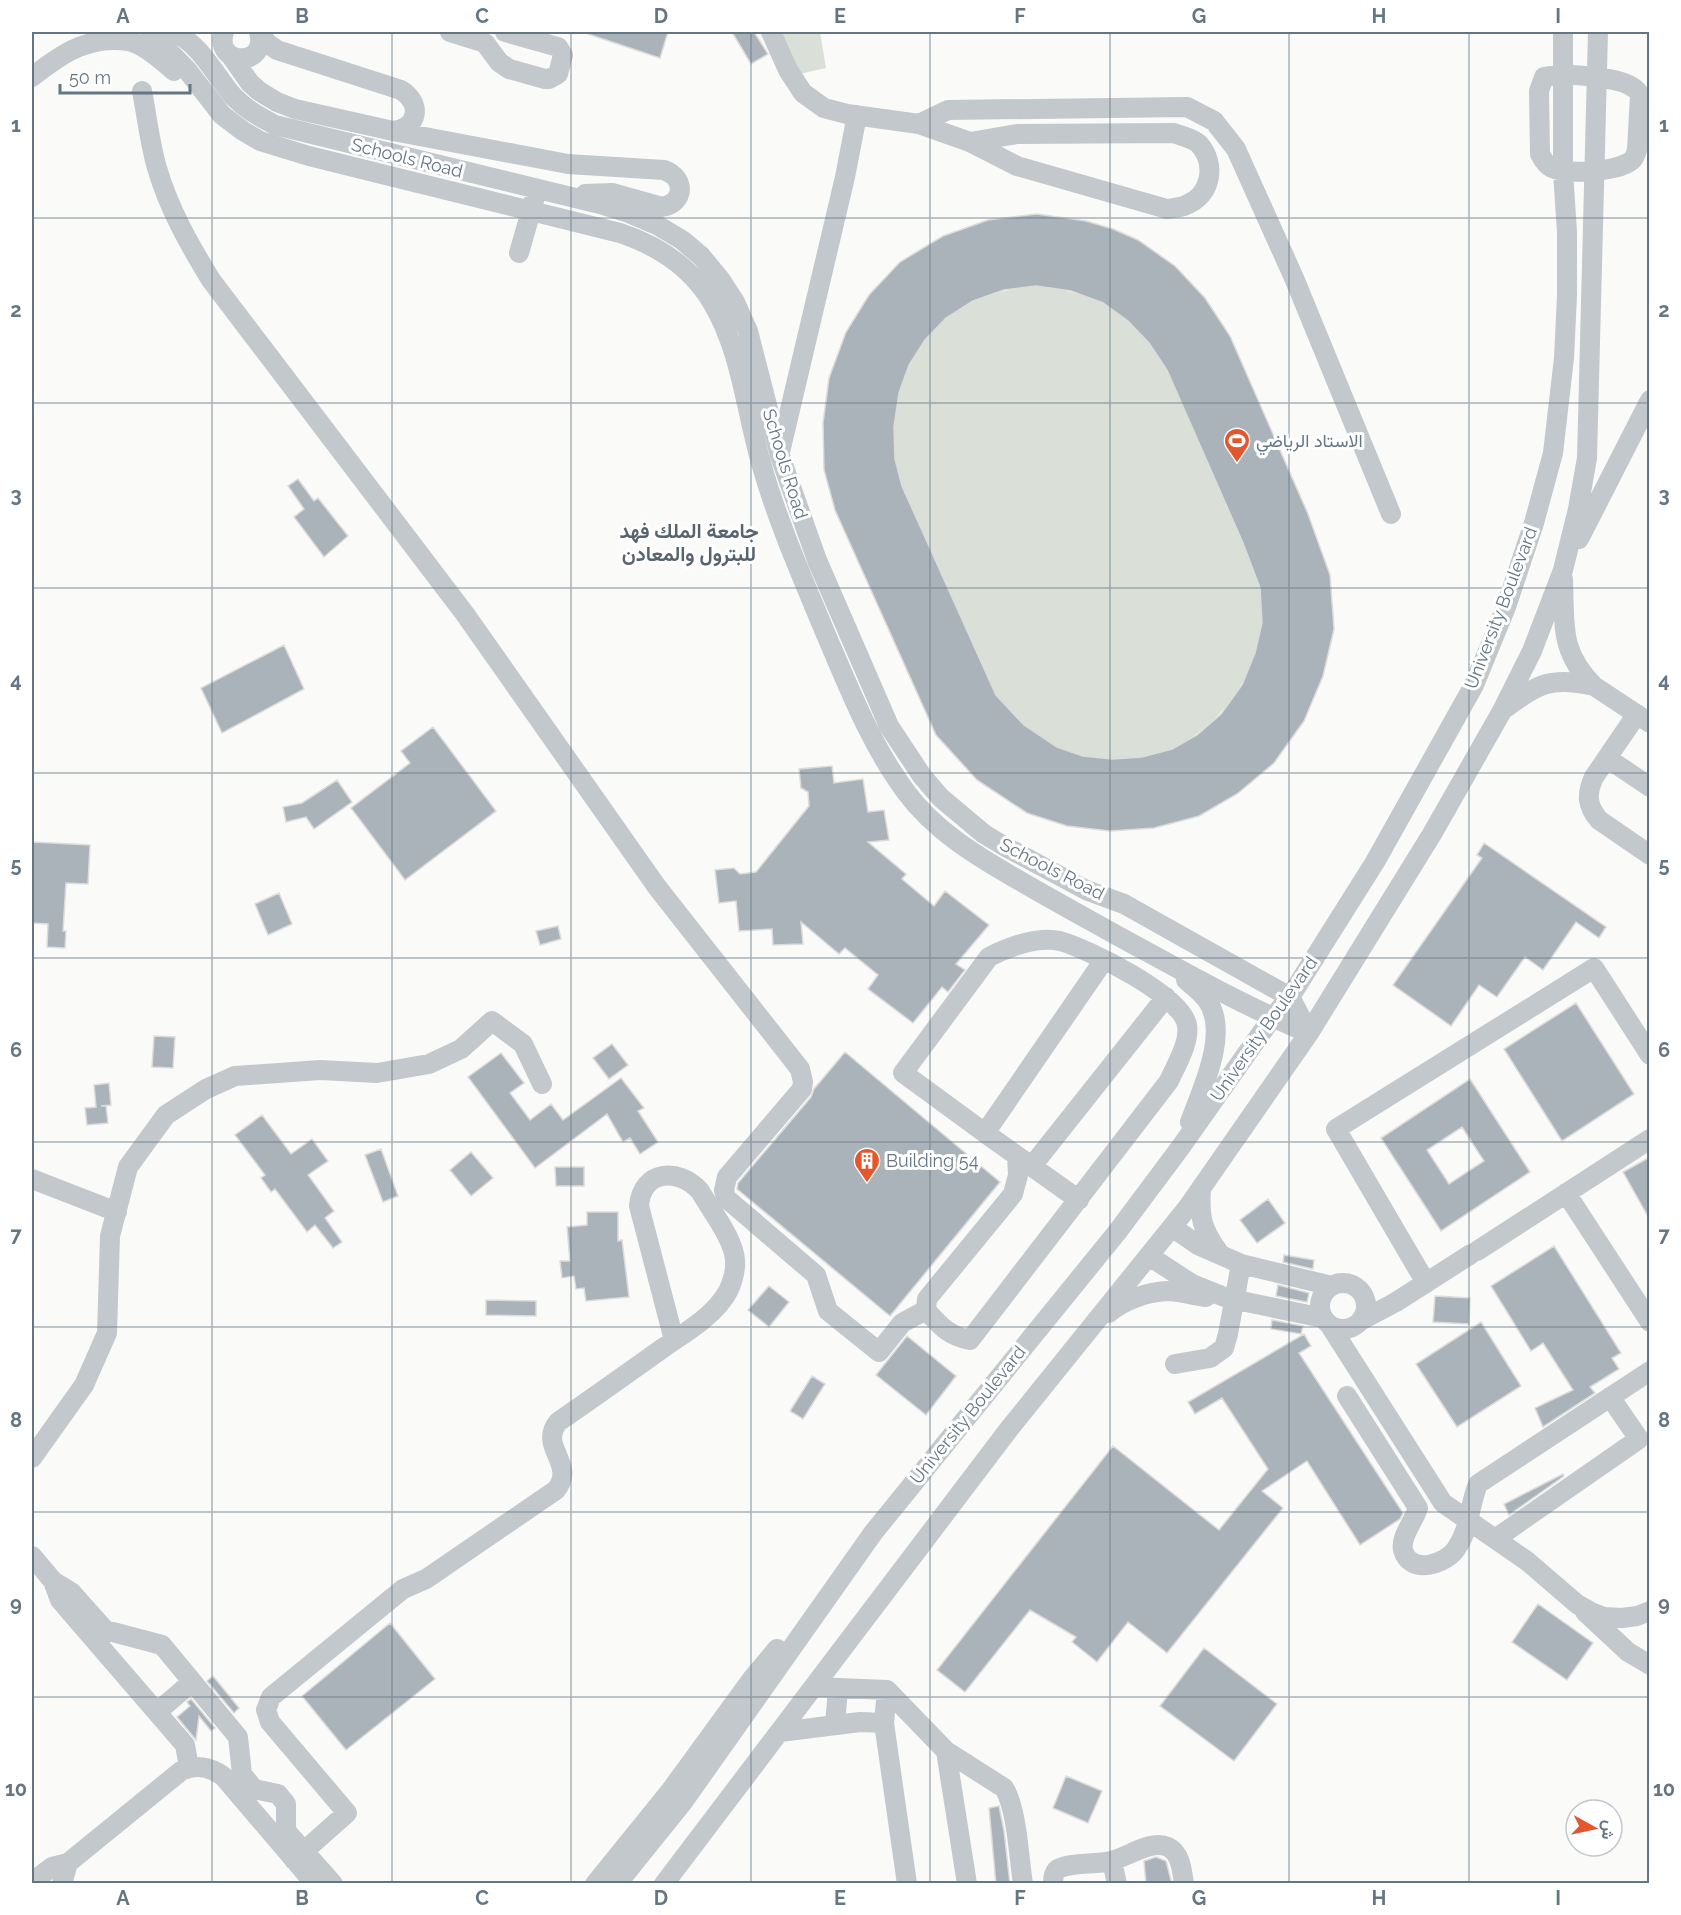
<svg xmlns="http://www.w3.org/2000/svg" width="1681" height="1915" viewBox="0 0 1681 1915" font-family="Raleway,Vazirmatn,sans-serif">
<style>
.green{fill:#dadfd7}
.building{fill:#aab3b9;stroke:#dcdcda;stroke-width:1.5;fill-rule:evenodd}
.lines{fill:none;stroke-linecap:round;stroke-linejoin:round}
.minor{stroke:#c3c8cc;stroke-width:20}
.grid{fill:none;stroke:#657683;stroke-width:1.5;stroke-opacity:0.55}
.labels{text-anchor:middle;stroke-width:6;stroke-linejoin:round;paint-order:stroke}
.street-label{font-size:18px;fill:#657683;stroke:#fff}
.poi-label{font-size:18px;fill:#657683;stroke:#fff;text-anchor:start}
.neighbourhood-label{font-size:20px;font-weight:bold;fill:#57646e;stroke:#fff}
.neatline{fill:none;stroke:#657683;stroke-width:2}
.grid-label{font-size:20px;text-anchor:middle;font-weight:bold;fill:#657683}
</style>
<rect width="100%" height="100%" fill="#fafaf8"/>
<!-- green -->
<path class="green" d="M 782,32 L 820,32 L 826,68 L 795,75 Z
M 1036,286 C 1071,291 1104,297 1130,323 C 1145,337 1159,353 1168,371 C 1184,402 1195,435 1209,466 C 1227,509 1269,579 1262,625 C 1254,676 1225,719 1181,744 C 1146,763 1092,765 1056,747 C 1034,735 1013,717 998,697 C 986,682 978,654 970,636 C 947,586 925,536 902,486 C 900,477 897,468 895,459 C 886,397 915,328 974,301 C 994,292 1015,289 1036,286 Z"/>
<!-- building -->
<path class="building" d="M 589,32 L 668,32 L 660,58 L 588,34 Z
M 732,32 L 754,32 L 768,54 L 751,64 Z
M 1037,214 L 1086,221 L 1113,229 L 1138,240 L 1175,266 L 1205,298 L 1230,336 L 1308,514 L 1330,575 L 1334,629 L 1323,676 L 1304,721 L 1274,763 L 1237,794 L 1199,816 L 1154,828 L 1110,831 L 1067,826 L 1027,813 L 977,780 L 936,735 L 835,510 L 824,470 L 823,423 L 829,378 L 846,332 L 869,295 L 900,262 L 943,236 L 988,220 ZM 1036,286 L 1071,291 L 1103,303 L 1128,321 L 1149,343 L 1167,370 L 1243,543 L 1260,588 L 1262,623 L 1255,653 L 1242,685 L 1221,714 L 1197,735 L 1172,749 L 1142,757 L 1112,759 L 1083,756 L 1057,747 L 1024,725 L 996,695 L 902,486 L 895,459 L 894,427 L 899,393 L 909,365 L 925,340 L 946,318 L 973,301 L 1004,290 Z
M 298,479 L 314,501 L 318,498 L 348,536 L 324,557 L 294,517 L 304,509 L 288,486 Z
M 284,645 L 304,689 L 222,733 L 201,688 Z
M 433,727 L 496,811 L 405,880 L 351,808 L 410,763 L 401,751 Z
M 832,766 L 834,783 L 863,779 L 868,812 L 884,810 L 889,840 L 868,842 L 906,874 L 902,879 L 934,906 L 945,891 L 989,925 L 956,964 L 965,970 L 948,992 L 942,987 L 913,1023 L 868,989 L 878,975 L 845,948 L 839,954 L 801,922 L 803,944 L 773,945 L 772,929 L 739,931 L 736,901 L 719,903 L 715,870 L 734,868 L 740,874 L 756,872 L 809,806 L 808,792 L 801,788 L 799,769 Z
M 337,780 L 352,802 L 314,829 L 306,817 L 286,822 L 283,807 L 302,803 Z
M 32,842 L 90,845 L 88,884 L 66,883 L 63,931 L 66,931 L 65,948 L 47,947 L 48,924 L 32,923 Z
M 1484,843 L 1606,927 L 1599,938 L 1576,922 L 1543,970 L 1525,957 L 1497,997 L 1479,985 L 1451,1026 L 1393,985 L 1482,858 L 1477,855 Z
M 279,893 L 292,924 L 268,935 L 255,904 Z
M 558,926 L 561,939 L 540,945 L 536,931 Z
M 1576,1003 L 1634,1094 L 1562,1141 L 1504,1049 Z
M 154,1036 L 175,1037 L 173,1068 L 152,1067 Z
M 612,1044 L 628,1065 L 609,1079 L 593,1058 Z
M 845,1052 L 1000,1182 L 890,1316 L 737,1189 L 738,1183 L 811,1097 L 814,1089 Z
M 501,1053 L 524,1083 L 510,1093 L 530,1120 L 551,1104 L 563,1120 L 621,1078 L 644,1108 L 638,1111 L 658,1142 L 640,1154 L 630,1138 L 623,1142 L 607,1114 L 535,1168 L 468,1077 Z
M 1470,1079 L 1530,1172 L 1441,1231 L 1381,1138 ZM 1462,1127 L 1484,1161 L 1449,1184 L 1427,1150 Z
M 109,1083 L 111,1105 L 101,1106 L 106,1106 L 108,1123 L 87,1125 L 85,1108 L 96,1107 L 94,1085 Z
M 262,1115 L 291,1154 L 312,1139 L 328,1161 L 308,1175 L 334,1211 L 325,1218 L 342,1242 L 333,1248 L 315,1225 L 307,1232 L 275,1189 L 271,1192 L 261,1178 L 265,1175 L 235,1135 Z
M 381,1149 L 398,1196 L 383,1202 L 365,1155 Z
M 471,1152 L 493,1178 L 471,1196 L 450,1170 Z
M 1650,1157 L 1650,1220 L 1623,1172 Z
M 555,1167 L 584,1167 L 584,1186 L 556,1186 Z
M 1268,1199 L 1285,1223 L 1257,1243 L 1240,1220 Z
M 587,1212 L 618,1212 L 618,1241 L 622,1240 L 629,1297 L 586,1301 L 584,1288 L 576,1289 L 574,1276 L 562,1278 L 560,1261 L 570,1261 L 567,1227 L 587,1225 Z
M 1554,1246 L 1621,1353 L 1612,1358 L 1619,1369 L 1590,1387 L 1595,1393 L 1543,1427 L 1535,1408 L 1573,1390 L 1543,1343 L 1531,1351 L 1491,1286 Z
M 1284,1255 L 1314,1260 L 1313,1269 L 1283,1262 Z
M 1278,1285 L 1309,1293 L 1307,1302 L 1276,1296 Z
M 769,1286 L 789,1302 L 769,1327 L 748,1310 Z
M 1435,1296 L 1470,1298 L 1469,1324 L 1433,1322 Z
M 486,1300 L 536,1301 L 536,1316 L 486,1315 Z
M 1272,1320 L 1303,1326 L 1301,1334 L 1271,1329 Z
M 1481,1322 L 1521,1386 L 1457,1427 L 1416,1364 Z
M 1304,1334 L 1311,1346 L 1299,1353 L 1403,1513 L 1400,1519 L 1360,1545 L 1307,1461 L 1262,1491 L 1283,1508 L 1167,1653 L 1128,1622 L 1097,1662 L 1072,1642 L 1076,1637 L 1030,1610 L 965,1692 L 937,1670 L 1113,1446 L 1219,1530 L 1268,1469 L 1222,1398 L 1195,1414 L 1188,1402 Z
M 907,1336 L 956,1376 L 926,1415 L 876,1375 Z
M 812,1376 L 825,1384 L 803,1419 L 790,1411 Z
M 1563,1474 L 1564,1476 L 1509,1515 L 1504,1504 Z
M 1538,1604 L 1593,1643 L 1567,1680 L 1512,1642 Z
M 390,1623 L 435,1679 L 346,1750 L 302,1696 Z
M 1204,1648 L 1277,1704 L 1234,1761 L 1160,1706 Z
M 213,1676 L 239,1708 L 234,1713 L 207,1681 Z
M 191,1699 L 215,1728 L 211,1731 L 199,1716 L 196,1740 L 177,1717 L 190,1706 L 187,1702 Z
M 1066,1776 L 1102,1791 L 1088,1823 L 1053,1808 Z
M 999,1806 L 1004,1831 L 1010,1884 L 996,1884 L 989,1808 Z
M 1156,1857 L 1166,1861 L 1172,1884 L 1146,1884 L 1144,1861 Z"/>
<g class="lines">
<!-- minor -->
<path class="minor" d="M 150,32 L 187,70 L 222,115 L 243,131 L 260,141 L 309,156 L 620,233 C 659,246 691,267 712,302 C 741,350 746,411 761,463 C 778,523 803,579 827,637 C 850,690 871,745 906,792 C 934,830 975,855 1015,878 C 1049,898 1084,917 1118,936 C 1181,970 1243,1006 1309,1033
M 174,32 C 200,44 215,75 233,96 C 245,109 260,117 275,125 L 600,204 L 629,213 L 657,225 L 682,240 L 701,256 L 720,279 L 735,302 L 748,331 L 780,456 L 817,560 L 889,726 L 922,776 L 941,798 L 984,834 L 1004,846 L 1086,890 L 1124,904 L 1290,997 L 1309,1033
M 224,32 C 213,66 269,68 259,32
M 450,32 L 485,43 L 499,62 L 509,69 L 545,79 L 549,79 L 558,74 L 563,55 L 558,47 L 505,32
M 771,32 L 788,70 L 803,93 L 824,108 L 847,114 L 919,124 L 970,142 L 1017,166 L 1167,209 C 1173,208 1180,208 1186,205 C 1211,196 1217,164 1199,144 C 1193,138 1181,136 1174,133 L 1017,134 L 970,142
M 260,33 L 267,43 L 277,50 L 401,90 C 422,103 419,128 393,131
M 231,56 L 250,83 L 259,91 L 277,102 L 295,109 L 393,131 L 568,164 L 664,170 C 686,178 685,203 662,207 L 612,193 L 585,194
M 1561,74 C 1581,76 1631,76 1640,95 L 1637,150 C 1636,153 1635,157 1633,159 C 1622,172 1567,175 1552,168 C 1546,165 1543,160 1540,154 L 1539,91 L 1544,77 Z
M 32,77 C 57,58 80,40 114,40 C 122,40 133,41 141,46 C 153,52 163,62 174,71
M 142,91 C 147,117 150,144 157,168 C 169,209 189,244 211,280 L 465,614 L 657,887 L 800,1069 L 803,1082 L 802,1089 L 727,1177 L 724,1190 L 726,1198 L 816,1275 L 828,1311 L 879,1352 L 902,1323 L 926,1310
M 919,124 L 948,110 L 1187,107 L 1214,121 L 1236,149 L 1294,278 L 1391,514
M 519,253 L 535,197
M 780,452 L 845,177 L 857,115
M 1579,539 L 1650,400
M 1594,686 L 1650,723
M 1504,709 C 1539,684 1549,676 1594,686 C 1559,651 1565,625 1563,579
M 1637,714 L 1594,777 C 1586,794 1587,806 1599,820 L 1650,855
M 1607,758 L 1650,787
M 1186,980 C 1193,986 1202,993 1207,1000 C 1230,1032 1202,1089 1190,1122
M 985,1133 L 903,1073 L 989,957 C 1008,947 1038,936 1060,941 C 1088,949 1182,995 1187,1025 C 1190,1043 1176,1065 1169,1081 L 970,1340 C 949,1336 940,1326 926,1310 L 927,1299 L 1013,1194 L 1018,1175 L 1017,1156
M 1032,1166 L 1166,997
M 32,1179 L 117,1212
M 1201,1188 C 1199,1218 1202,1230 1220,1254
M 1566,1193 L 1650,1322
M 1079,1200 L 985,1133 L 1104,960
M 1172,1227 L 1198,1245 L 1241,1264 L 1332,1286
M 1477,1251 L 1650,1139
M 1149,1256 L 1192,1284 L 1227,1298 L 1323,1318
M 1426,1283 L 1336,1129 L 1594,968 L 1650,1055
M1320 1306a23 23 0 1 1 46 0a23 23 0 1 1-46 0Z
M 1109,1313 C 1123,1300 1148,1292 1167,1291 C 1180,1291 1193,1296 1206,1297
M 1362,1320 L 1396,1302 L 1471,1254
M 1329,1324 L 1443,1503 L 1527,1561 L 1577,1604 L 1591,1612 L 1604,1617 L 1622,1618 L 1637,1616 L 1650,1611
M 1175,1364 L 1210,1358 L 1224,1348 L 1228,1334 L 1241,1264
M 1347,1396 L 1418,1508 C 1414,1521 1400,1537 1403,1550 C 1410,1576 1446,1564 1456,1549 C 1470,1529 1469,1506 1478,1484 L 1650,1371
M 32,1458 L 84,1385 L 107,1333 L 110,1236 L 128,1167 L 166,1115 L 206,1089 L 235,1076 L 320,1070 L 377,1073 L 429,1064 L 461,1049 L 492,1021 L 523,1044 L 542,1084
M 1495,1539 L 1639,1439 L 1610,1397
M 32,1556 L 53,1581 L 71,1592 L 105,1630 L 162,1645 L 238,1737 L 242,1774 L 254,1789 L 278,1794 L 286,1804 L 286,1831 L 333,1884
M 53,1581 L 60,1600 L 185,1745 L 189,1767
M 1585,1612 L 1628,1652 L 1650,1665
M 815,1687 L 887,1690 L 946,1751 L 1004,1788 C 1017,1808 1019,1859 1023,1884
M 887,1690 L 884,1723 L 907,1884
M 157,1712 L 192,1682
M 835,1724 L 838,1689
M 780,1732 L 860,1722 L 884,1723
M 946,1751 L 967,1884
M 294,1860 L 347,1813 L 270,1722 L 266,1710 L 271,1697 L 403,1589 L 426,1579 L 556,1490 C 577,1464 538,1447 558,1422 C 593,1398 628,1373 663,1348 C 683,1334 709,1319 723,1299 C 731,1289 736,1272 735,1260 C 734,1239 710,1209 700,1191 C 678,1167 642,1170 639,1206 L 674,1340
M 1112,1861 L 1117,1884
M 32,1882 L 52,1867 L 68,1863
M 62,1884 L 68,1863 L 181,1771 C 195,1764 210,1767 223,1776 L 315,1884
M 595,1884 L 671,1790 L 752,1679 L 777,1649
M 617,1884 L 683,1802 L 873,1533 L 1118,1231 L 1180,1148 L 1272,1018 L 1290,997 L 1375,862 L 1474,685 L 1506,607 L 1534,523 L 1553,453 L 1564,358 L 1567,295 L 1567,232 L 1563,172 L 1563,32
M 664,1884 L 1009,1429 L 1188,1207 L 1309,1033 L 1432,834 L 1502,711 L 1532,651 L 1563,570 L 1578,509 L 1587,458 L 1598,32
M 1053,1884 C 1053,1877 1054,1870 1060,1868 C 1075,1862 1095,1865 1111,1861 C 1128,1857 1151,1839 1168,1847 C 1181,1853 1182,1871 1184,1884"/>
</g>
<!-- grid -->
<path class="grid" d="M 212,32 L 212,1884M 392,32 L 392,1884M 571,32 L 571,1884M 751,32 L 751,1884M 930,32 L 930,1884M 1110,32 L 1110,1884M 1289,32 L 1289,1884M 1469,32 L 1469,1884M 32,218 L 1650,218M 32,403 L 1650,403M 32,588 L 1650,588M 32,773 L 1650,773M 32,958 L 1650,958M 32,1142 L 1650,1142M 32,1327 L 1650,1327M 32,1512 L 1650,1512M 32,1697 L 1650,1697"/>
<!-- icons -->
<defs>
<symbol id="stadium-pin" viewBox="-11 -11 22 30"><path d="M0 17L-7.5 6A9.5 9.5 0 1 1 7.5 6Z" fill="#e4572e" stroke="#fff"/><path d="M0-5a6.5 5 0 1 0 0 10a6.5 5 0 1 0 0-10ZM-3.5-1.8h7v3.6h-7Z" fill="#fff"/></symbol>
<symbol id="building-pin" viewBox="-11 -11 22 30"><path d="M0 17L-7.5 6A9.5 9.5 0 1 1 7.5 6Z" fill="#e4572e" stroke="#fff"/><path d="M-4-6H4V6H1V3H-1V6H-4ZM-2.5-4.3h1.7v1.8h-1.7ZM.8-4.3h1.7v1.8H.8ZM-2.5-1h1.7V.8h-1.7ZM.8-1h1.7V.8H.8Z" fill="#fff"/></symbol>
</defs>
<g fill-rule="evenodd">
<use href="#stadium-pin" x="1222" y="426" width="30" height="40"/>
<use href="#building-pin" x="852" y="1146" width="30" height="40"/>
</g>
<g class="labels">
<!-- street labels -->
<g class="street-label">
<text transform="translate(407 158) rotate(14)" y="6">Schools Road</text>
<text transform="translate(785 464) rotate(73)" y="6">Schools Road</text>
<text transform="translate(1501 608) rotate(-69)" y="6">University Boulevard</text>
<text transform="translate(1052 869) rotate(27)" y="6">Schools Road</text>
<text transform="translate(1264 1029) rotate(-55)" y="6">University Boulevard</text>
<text transform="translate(968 1415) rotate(-51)" y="6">University Boulevard</text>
</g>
<!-- poi labels -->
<g class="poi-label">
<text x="1256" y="447">الاستاد الرياضي</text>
<text x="886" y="1167">Building 54</text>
</g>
<!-- neighbourhood labels -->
<g class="neighbourhood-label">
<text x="689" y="538">جامعة الملك فهد<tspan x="689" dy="23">للبترول والمعادن</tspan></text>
</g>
</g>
<!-- border -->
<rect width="1681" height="1915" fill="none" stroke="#ffffff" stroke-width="66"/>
<!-- north arrow -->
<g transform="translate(1594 1828) rotate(98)"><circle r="28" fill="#ffffff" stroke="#c1c8cd" stroke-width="1.5"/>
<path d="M0-4.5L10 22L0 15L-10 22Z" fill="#e4572e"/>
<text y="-9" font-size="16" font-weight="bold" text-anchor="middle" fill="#657683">ش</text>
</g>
<!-- scale -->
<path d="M60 84v9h130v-9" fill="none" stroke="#657683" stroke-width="3"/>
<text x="69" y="84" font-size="18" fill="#657683" stroke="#ffffff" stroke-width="4.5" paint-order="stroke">50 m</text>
<rect x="33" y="33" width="1615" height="1849" class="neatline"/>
<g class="grid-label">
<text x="123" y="23">A</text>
<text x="302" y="23">B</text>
<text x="482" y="23">C</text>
<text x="661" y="23">D</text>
<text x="840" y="23">E</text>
<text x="1020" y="23">F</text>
<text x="1199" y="23">G</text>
<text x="1379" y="23">H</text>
<text x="1558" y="23">I</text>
<text x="16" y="132">1</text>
<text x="1664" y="132">1</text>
<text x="16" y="317">2</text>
<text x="1664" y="317">2</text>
<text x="16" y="502">3</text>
<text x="1664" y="502">3</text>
<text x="16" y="687">4</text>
<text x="1664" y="687">4</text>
<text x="16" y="872">5</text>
<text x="1664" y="872">5</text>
<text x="16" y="1057">6</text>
<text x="1664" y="1057">6</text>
<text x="16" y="1242">7</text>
<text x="1664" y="1242">7</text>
<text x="16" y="1427">8</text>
<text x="1664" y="1427">8</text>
<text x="16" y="1611">9</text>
<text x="1664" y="1611">9</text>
<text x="16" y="1796">10</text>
<text x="1664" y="1796">10</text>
<text x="123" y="1905">A</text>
<text x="302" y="1905">B</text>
<text x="482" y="1905">C</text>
<text x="661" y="1905">D</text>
<text x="840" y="1905">E</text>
<text x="1020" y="1905">F</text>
<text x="1199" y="1905">G</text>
<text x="1379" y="1905">H</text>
<text x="1558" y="1905">I</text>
</g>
</svg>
